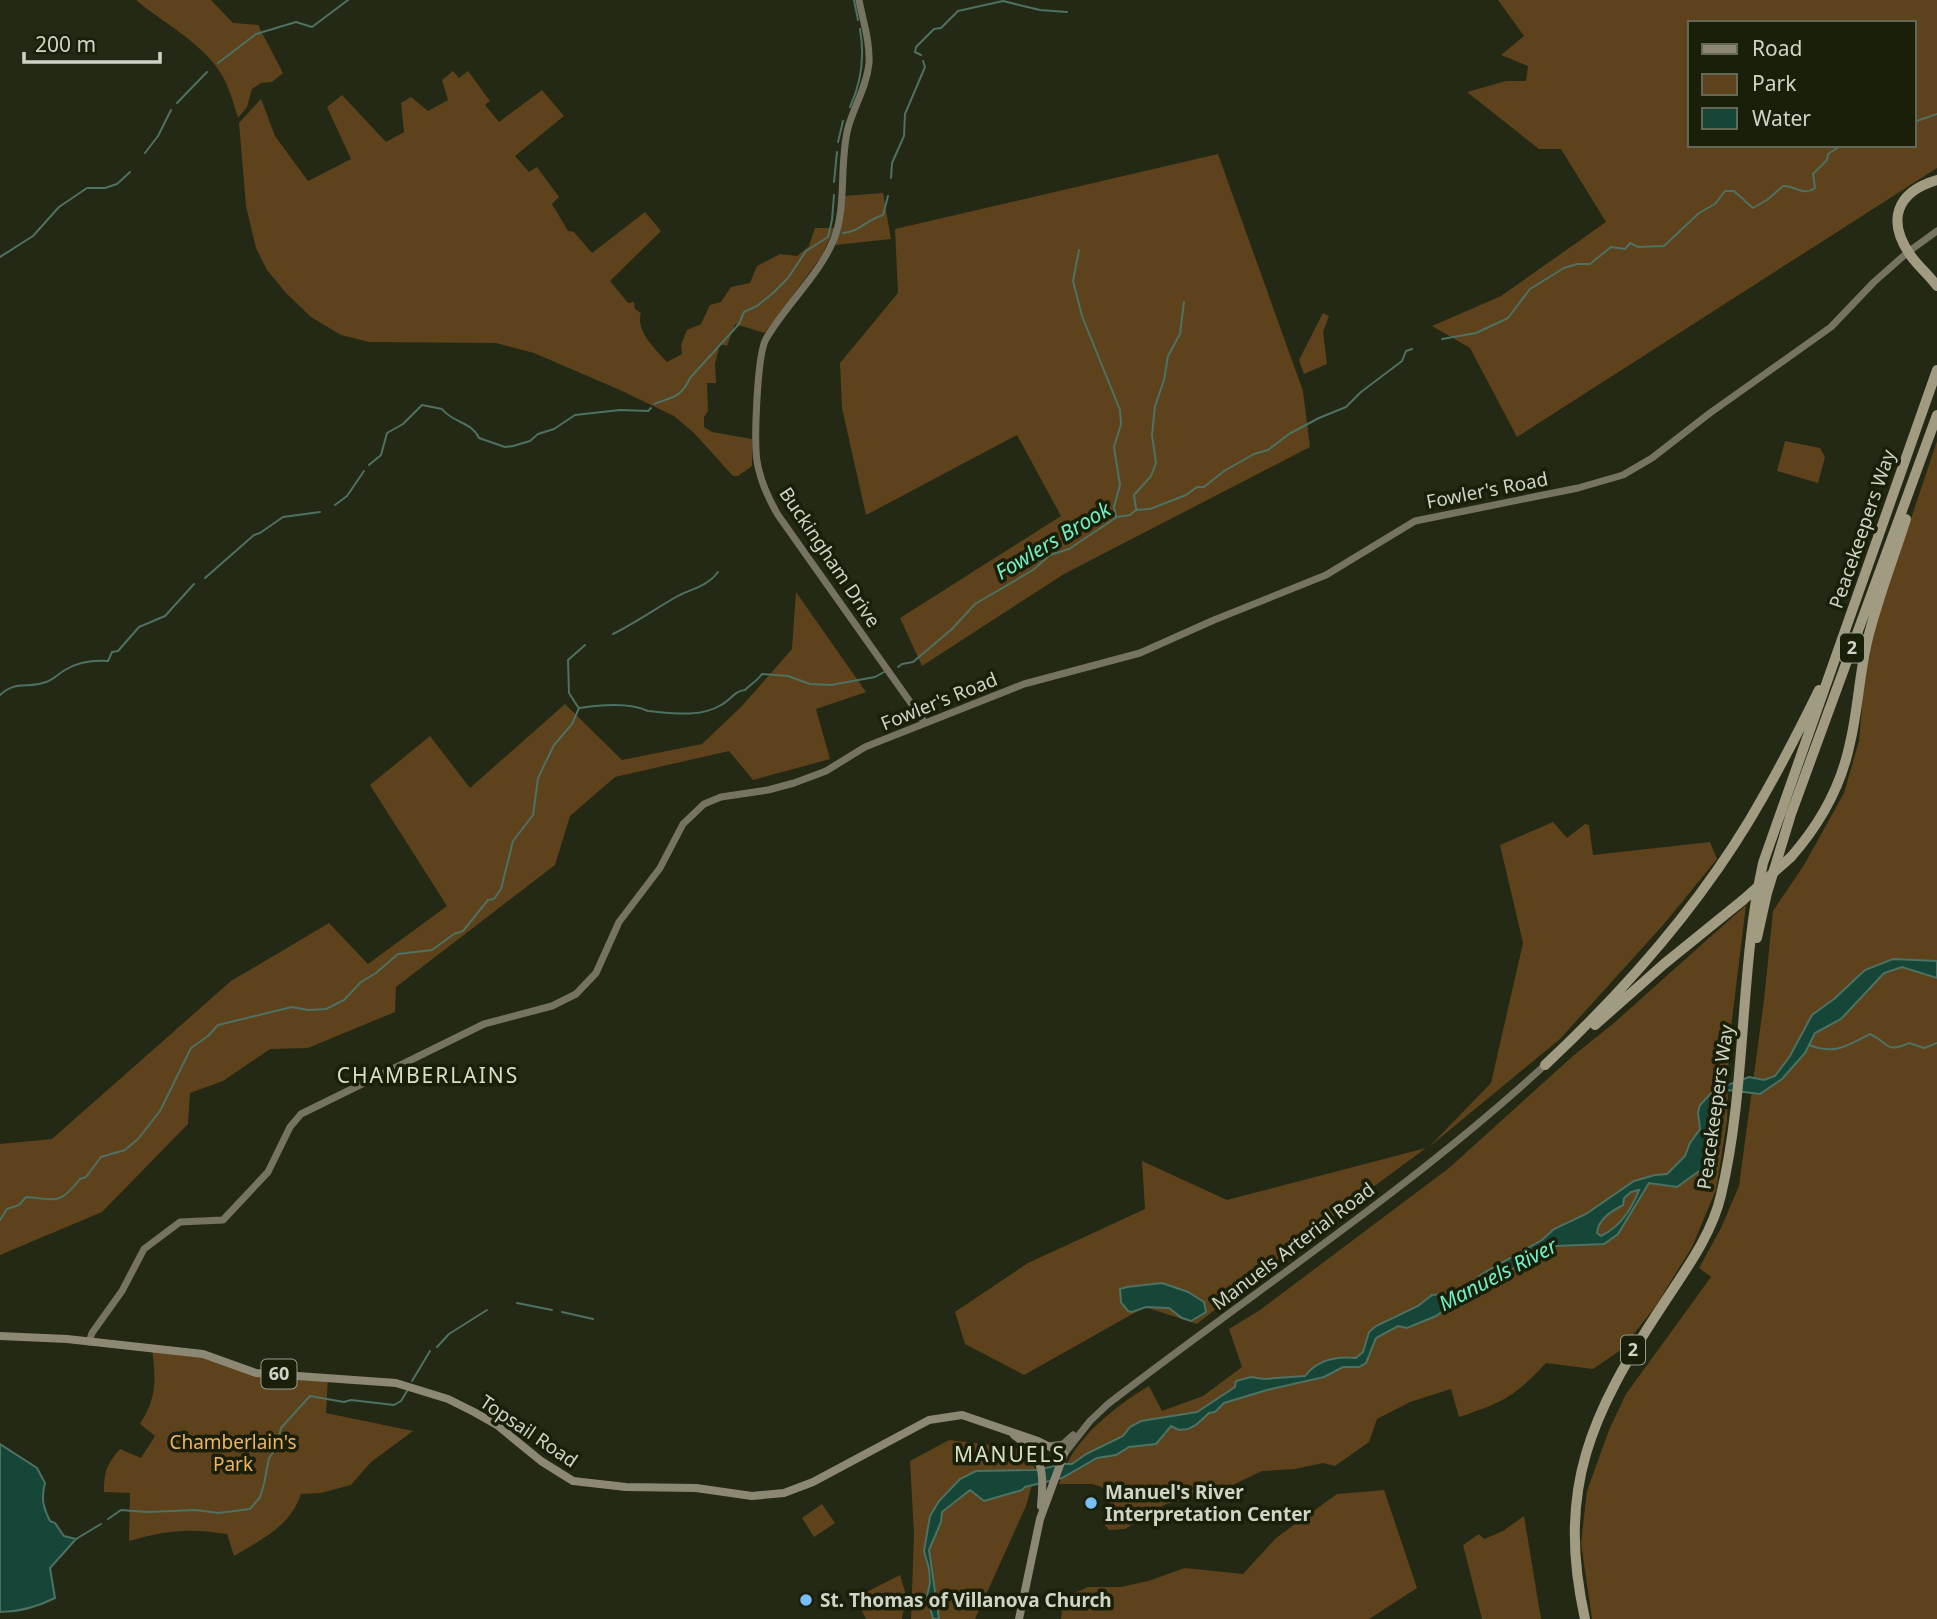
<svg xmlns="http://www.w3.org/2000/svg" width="1937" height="1619" viewBox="0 0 1937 1619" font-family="'Noto Sans',sans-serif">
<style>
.green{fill:#5e421b;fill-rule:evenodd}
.water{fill:#154637;stroke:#4d7162;stroke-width:2;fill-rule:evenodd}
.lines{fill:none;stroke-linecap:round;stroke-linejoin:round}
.stream{stroke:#4d7162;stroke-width:2}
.secondary{stroke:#767362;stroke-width:7}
.primary{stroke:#8d8873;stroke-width:8}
.highway{stroke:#a19b82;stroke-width:10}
.highway-bridge{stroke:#a19b82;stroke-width:10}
.poi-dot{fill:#77c0f7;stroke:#1a1f0a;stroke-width:2.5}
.labels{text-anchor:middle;stroke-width:7;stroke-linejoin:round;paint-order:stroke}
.shield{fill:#1a1f0a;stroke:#999e8e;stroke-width:2}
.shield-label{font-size:18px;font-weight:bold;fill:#cfd4c7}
.street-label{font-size:19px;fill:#cfd4c7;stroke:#1a1f0a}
.park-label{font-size:19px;fill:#f2b35c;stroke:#1a1f0a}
.poi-label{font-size:19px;font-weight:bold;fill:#cfd4c7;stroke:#1a1f0a;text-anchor:start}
.water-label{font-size:21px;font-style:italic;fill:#70eec6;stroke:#1a1f0a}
.neighbourhood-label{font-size:21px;letter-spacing:2px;fill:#d7dfc4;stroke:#1a1f0a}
</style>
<rect width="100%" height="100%" fill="#232914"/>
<!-- green -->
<path class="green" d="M 136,0 L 211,0 L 233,23 L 258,25 L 283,73 L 272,82 L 261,83 L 252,89 L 247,107 L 238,118 C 233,102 229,86 220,72 C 200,41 163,23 136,0 Z
M 1498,0 L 1937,0 L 1937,168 L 1517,437 L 1470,348 L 1432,326 L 1501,296 L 1606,222 L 1561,149 L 1539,149 L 1467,92 L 1506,81 L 1526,81 L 1528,66 L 1501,55 L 1524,36 ZM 1690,23 L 1914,23 L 1914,145 L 1690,145 Z
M 453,71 L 459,78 L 468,71 L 490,101 L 485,105 L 499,122 L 542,90 L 564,116 L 515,156 L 529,172 L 537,167 L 559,197 L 552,204 L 568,231 L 574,232 L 592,253 L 645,212 L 661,231 L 610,281 L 628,303 L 634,302 L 635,309 L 641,313 C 635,331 656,350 667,362 L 682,354 L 681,345 L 687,330 L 701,324 L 710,305 L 721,302 L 731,287 L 750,283 L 757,266 L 780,254 L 797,256 L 809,246 L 815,228 L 835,228 L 821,257 L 765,333 L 735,324 L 727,346 L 720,344 L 715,364 L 716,383 L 707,383 L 708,411 L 704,417 L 704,427 L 712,432 L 752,439 L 752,466 L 738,476 L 733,476 L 694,433 L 674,416 L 620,390 L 534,353 L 496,343 L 369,342 L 341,335 L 311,317 L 286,293 L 267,270 L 256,248 L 246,206 L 239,123 L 261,99 L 275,136 L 308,181 L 351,159 L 327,107 L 342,95 L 386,142 L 404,132 L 401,103 L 411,97 L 428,111 L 448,100 L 442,80 Z
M 1218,154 L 1303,391 L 1310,447 L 1064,574 L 922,666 L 900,618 L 1061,516 L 1017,435 L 866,515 L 842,408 L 840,363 L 898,293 L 895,229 Z
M 883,193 L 891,239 L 835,245 L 844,196 Z
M 1323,313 L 1329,316 L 1323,332 L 1327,364 L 1304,374 L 1299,360 Z
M 1785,441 L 1820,448 L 1825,457 L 1818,483 L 1777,471 Z
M 1937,441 L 1937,1619 L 1592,1619 L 1581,1543 L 1587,1491 L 1609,1430 L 1626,1394 L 1711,1277 L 1699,1268 L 1721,1228 L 1739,1186 L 1764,1000 L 1773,911 L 1804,865 L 1844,793 L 1859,741 L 1865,672 L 1877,620 Z
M 796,592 L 866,692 L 816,709 L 830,759 L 753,780 L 729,751 L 615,777 L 570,816 L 555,865 L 396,987 L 395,1012 L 308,1048 L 270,1049 L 223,1081 L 190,1093 L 188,1124 L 102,1212 L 0,1255 L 0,1144 L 52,1139 L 231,981 L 329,923 L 368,964 L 447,906 L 370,785 L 430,736 L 470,788 L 565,704 L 622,760 L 702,744 L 742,706 L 792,649 Z
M 1553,822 L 1567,838 L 1585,824 L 1589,825 L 1593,855 L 1710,842 L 1717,859 L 1664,924 L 1560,1039 L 1429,1147 L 1491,1083 L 1523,943 L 1500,845 Z
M 1746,905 L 1729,1044 L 1727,1121 L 1716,1190 L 1692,1247 L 1655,1307 L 1622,1349 L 1593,1369 L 1546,1363 C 1514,1397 1504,1402 1459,1417 L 1451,1389 L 1410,1402 L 1377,1419 L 1369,1442 L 1335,1466 L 1323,1463 L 1295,1469 L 1262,1471 L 1220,1491 L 1166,1504 L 1125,1529 L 1109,1530 L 1102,1522 L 1109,1512 L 1110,1497 L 1102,1487 L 1092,1484 L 1059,1484 C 1062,1476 1065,1466 1070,1458 C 1087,1429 1120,1403 1149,1386 L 1162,1411 L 1203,1396 L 1242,1367 L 1229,1329 L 1260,1310 L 1449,1168 L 1574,1055 L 1614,1023 Z
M 1426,1148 L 1315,1230 L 1197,1324 L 1145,1307 L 1024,1375 L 965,1344 L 955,1312 L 1028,1263 L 1145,1209 L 1142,1161 L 1227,1200 Z
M 152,1348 L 203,1354 L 256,1373 L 328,1377 L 326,1413 L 413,1431 L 371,1462 L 351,1485 L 321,1493 L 301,1494 C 290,1527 262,1539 234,1556 L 227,1534 C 188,1528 167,1530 129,1541 L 130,1493 L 104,1492 C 104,1471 107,1464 120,1449 L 141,1458 L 155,1436 L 140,1424 C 157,1397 156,1380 152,1348 Z
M 949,1440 L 1024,1449 L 1036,1470 L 1026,1506 L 975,1619 L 911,1619 L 914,1534 L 910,1461 Z
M 1384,1490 L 1417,1588 L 1369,1619 L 1061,1619 L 1063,1598 L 1088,1587 L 1121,1587 L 1148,1581 L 1185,1568 L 1243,1574 L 1276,1538 L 1337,1494 Z
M 822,1504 L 835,1523 L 814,1537 L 802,1518 Z
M 1524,1516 L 1541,1619 L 1482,1619 L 1463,1545 L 1479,1534 L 1484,1539 L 1503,1531 Z
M 900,1575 L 906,1595 L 902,1619 L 866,1619 L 855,1598 Z"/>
<!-- water -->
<path class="water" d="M 1893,959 L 1937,961 L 1937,978 L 1902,967 L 1884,973 L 1841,1019 L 1815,1033 L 1805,1053 L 1782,1079 L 1760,1094 L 1728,1090 L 1716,1098 L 1715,1123 L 1711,1134 L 1705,1134 L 1707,1140 L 1702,1169 L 1677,1187 L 1649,1183 L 1618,1234 L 1604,1244 L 1556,1246 L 1486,1283 L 1465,1304 L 1450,1306 L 1436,1316 L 1407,1328 L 1398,1326 L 1376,1338 L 1366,1363 L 1359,1367 L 1343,1367 L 1324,1377 L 1267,1390 L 1224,1403 L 1215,1412 L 1209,1413 L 1196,1425 L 1188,1429 L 1179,1430 L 1171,1426 L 1156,1444 L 1129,1447 L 1116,1455 L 1097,1458 L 1062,1478 L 1025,1487 L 1022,1490 L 984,1501 L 970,1490 L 942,1512 L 941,1522 L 929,1550 L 939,1619 L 933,1619 L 927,1596 L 930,1583 L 929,1569 L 924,1551 L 930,1516 L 939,1501 L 960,1479 L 976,1471 L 1036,1470 L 1064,1464 L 1072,1464 L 1086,1454 L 1123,1436 L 1130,1427 L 1141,1421 L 1197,1412 L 1235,1387 L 1236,1381 L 1251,1377 L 1264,1379 L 1305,1376 C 1318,1359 1337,1356 1356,1358 L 1363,1352 L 1369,1332 L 1376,1326 L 1418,1306 L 1432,1295 L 1461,1292 L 1482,1274 L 1542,1240 L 1554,1229 L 1586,1214 L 1634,1181 L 1655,1175 L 1667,1174 L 1685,1156 L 1690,1143 L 1700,1129 L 1698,1112 L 1700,1105 L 1714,1090 L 1749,1077 L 1764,1080 L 1775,1076 L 1790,1056 L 1812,1015 L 1834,999 L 1865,970 ZM 1639,1190 C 1631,1210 1621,1226 1601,1236 L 1597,1233 C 1598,1219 1612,1211 1623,1205 L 1624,1198 L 1631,1192 Z
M 1162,1283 L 1188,1292 L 1204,1302 L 1206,1312 L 1191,1321 L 1182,1318 L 1169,1308 L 1146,1307 L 1132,1312 L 1128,1311 L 1121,1302 L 1120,1289 L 1127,1287 Z
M 0,1444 L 37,1468 L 45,1483 C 41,1498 43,1507 50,1521 L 55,1523 L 64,1536 L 76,1539 L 50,1568 L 55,1598 C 37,1607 20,1612 0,1612 Z"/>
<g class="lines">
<!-- stream -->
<path class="stream" d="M 854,0 L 858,20
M 921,55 L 915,52 L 916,47 L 934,29 L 941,28 L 958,11 L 1003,1 L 1040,10 L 1067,12
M 218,63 L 256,34 L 296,22 L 312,27 L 348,0
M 177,103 L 207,72
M 850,107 C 862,81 865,57 860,29
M 1914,122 L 1937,114
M 838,142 L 843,121
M 145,153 L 158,136 L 171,110
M 891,178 L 892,163 L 904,136 L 905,114 L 925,67 L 923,61
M 834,182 L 837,152
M 843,233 C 861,231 866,220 883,215 L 888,196
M 1079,250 L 1073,281 L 1082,316 L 1120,410 L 1121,424 L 1114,447 L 1120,485 L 1114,507 L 1116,516
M 0,257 L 33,236 L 59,207 L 87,188 L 105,188 L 117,184 L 130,172
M 1442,339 L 1476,333 L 1508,318 L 1530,289 L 1564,268 L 1577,264 L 1590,264 L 1611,247 L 1625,249 L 1630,243 L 1638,247 L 1664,246 L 1699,213 L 1715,204 L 1725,191 L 1734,191 L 1753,208 L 1767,200 L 1783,186 C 1795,185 1803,197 1815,188 L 1813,174 L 1827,160 L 1828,154 L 1842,145
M 654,404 C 672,397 681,398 690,378 L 739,324 L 744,312 L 757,306 L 773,293 L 788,278 L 806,251 L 828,237 L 832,220 L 834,195
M 369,465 L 381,455 L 387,433 L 403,424 L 422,405 L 442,409 C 453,423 472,422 479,438 L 505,447 L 513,446 L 530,441 L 538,434 L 554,429 L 575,415 L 620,410 L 648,411 L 651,408
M 335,505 L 347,496 L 364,471
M 1136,509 L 1134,495 L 1151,476 L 1156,463 L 1152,435 L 1155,406 L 1164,380 L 1168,356 L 1180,334 L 1184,302
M 205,578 L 254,535 L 260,533 L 283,517 L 320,512
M 613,634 C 635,623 655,609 676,597 C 690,589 707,587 718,572
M 898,667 L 902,664 L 913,662 L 952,629 L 975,604 L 1033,570 L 1050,555 L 1069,549 L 1117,517 L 1130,515 L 1136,510 L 1150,509 L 1186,495 L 1197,487 L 1204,487 L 1224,471 L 1254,454 L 1268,450 L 1289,434 L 1319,418 L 1346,407 L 1361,392 L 1402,361 L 1406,351 L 1412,349
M 0,695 C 16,680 27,689 46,682 C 53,680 58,674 65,670 C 78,662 92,660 108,661 L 112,652 L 118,651 L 139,627 L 165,616 L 194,584
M 578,707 L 569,693 L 568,660 L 585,645
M 579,708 C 599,705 629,702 648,711 C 672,713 700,718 721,705 C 731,700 734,691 745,690 C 751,684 757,681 762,674 L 788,676 L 810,684 L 831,685 L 875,677 L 884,672
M 1809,1045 C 1835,1055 1847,1046 1870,1034 C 1890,1043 1884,1054 1909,1043 L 1924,1048 L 1937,1043
M 0,1220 L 7,1209 L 19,1205 L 26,1197 C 56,1199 59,1206 80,1179 L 86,1177 L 101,1157 L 125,1150 L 138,1139 L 160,1111 L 191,1048 L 208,1036 L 218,1025 L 292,1007 L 308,1010 L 326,1009 L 344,1000 L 361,982 L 376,973 L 398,954 L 432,950 L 454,934 L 463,931 L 488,900 L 494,899 L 501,889 L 513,841 L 533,815 L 538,778 L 554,745 L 572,724 L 579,708
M 517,1303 L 552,1310
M 562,1312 L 593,1319
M 437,1347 L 449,1334 L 487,1310
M 412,1381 L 430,1351
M 108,1519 L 121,1510 L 147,1512 L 196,1510 L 218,1513 L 250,1509 L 260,1497 L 264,1484 L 269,1458 L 275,1450 L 281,1428 L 310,1396 L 344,1402 L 351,1400 L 394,1405 L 401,1401 L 407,1391
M 76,1539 L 101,1524"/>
<!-- secondary -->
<path class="secondary" d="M 859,0 C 863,21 870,41 869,63 C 867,86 854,106 848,128 C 839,163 847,206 834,239 C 819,276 786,304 766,339 C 757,355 754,441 757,461 C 760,480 768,498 778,515 L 925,723
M 89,1342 L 92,1333 L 122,1291 L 144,1249 L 180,1222 L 223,1220 L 268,1172 L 290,1127 L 301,1114 L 484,1024 L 552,1006 L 576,994 L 596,973 L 619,922 L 660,868 L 683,824 L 704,804 L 721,797 L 768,790 L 794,783 L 826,771 L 865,747 L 1024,684 L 1140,653 L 1214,620 L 1326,575 L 1415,521 L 1578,488 L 1623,475 L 1652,458 L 1710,413 L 1831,327 L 1874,282 L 1908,252 L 1937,231
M 1048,1446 L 1063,1444 L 1073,1435
M 1064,1454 L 1090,1421 L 1108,1404 C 1254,1291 1409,1190 1545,1065"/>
<!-- primary -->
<path class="primary" d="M 0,1336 L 67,1339 L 203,1354 L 256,1373 L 396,1383 L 448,1399 L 474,1412 L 497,1425 L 541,1461 L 573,1481 L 626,1487 L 696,1488 L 752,1496 L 784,1493 L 813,1482 L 929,1420 L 962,1415 L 1038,1441 L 1064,1454 L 1040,1519 L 1019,1619
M 1014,1435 C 1044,1457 1044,1471 1041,1506"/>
<!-- highway -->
<path class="highway" d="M 1937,180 C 1896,192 1886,221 1911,256 C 1919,267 1929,275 1937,286
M 1791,857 C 1820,824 1841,787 1850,743 C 1858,710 1859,676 1867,642 C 1877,600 1893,560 1906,519
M 1757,938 L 1767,893 L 1791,814 L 1937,415
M 1595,1025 L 1664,964 L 1743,900
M 1545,1065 C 1622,993 1694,912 1749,821 C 1774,779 1797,735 1819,690
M 1585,1619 C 1556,1488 1591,1414 1662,1306 C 1684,1272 1712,1235 1721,1195 C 1747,1086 1739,972 1763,863 L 1937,370"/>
<!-- highway-bridge -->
<path class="highway-bridge" d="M 1743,900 L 1791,857"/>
</g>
<!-- markers -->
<g class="poi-dot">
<circle cx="1091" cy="1503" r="7"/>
<circle cx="806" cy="1600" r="7"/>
</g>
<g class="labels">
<!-- shield labels -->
<g class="shield">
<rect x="1840" y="633.5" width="24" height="29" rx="5"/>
<rect x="1621" y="1335.5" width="24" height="29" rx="5"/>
<rect x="261.5" y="1359.5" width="35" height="29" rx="5"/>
</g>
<g class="shield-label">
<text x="1852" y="654">2</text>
<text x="1633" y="1356">2</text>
<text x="279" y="1380">60</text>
</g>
<!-- street labels -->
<g class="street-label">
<text transform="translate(1487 490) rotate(-11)" y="7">Fowler's Road</text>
<text transform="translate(1862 529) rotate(-71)" y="7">Peacekeepers Way</text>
<text transform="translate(830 557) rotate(56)" y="7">Buckingham Drive</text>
<text transform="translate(939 701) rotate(-22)" y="7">Fowler's Road</text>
<text transform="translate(1715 1107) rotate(-82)" y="7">Peacekeepers Way</text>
<text transform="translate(1293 1246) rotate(-37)" y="7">Manuels Arterial Road</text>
<text transform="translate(529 1431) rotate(34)" y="7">Topsail Road</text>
</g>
<!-- park labels -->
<g class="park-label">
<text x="233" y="1449">Chamberlain's<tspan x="233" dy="22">Park</tspan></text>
</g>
<!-- poi labels -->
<g class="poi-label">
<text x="1105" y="1499">Manuel's River<tspan x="1105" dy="22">Interpretation Center</tspan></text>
<text x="820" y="1607">St. Thomas of Villanova Church</text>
</g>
<!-- water labels -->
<g class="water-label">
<text transform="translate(1053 541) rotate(-31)" y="7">Fowlers Brook</text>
<text transform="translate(1498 1275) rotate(-28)" y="7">Manuels River</text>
</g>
<!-- neighbourhood labels -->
<g class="neighbourhood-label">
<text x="428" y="1083">CHAMBERLAINS</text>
<text x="1010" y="1462">MANUELS</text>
</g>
</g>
<!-- legend -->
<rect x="1688" y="21" width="228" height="126" fill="#1a1f0a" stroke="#626756" stroke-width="2"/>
<rect x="1702" y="44" width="35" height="10" fill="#8d8873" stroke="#626756" stroke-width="2"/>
<text x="1752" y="56" font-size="21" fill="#cfd4c7">Road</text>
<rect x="1702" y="74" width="35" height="21" fill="#5e421b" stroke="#626756" stroke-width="2"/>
<text x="1752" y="91" font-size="21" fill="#cfd4c7">Park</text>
<rect x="1702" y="108" width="35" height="21" fill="#154637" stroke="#626756" stroke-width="2"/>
<text x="1752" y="126" font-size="21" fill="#cfd4c7">Water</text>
<!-- scale -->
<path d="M24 52v10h136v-10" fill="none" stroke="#cfd4c7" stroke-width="3.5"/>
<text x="35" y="52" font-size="21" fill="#cfd4c7" stroke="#1a1f0a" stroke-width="5" paint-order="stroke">200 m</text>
</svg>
